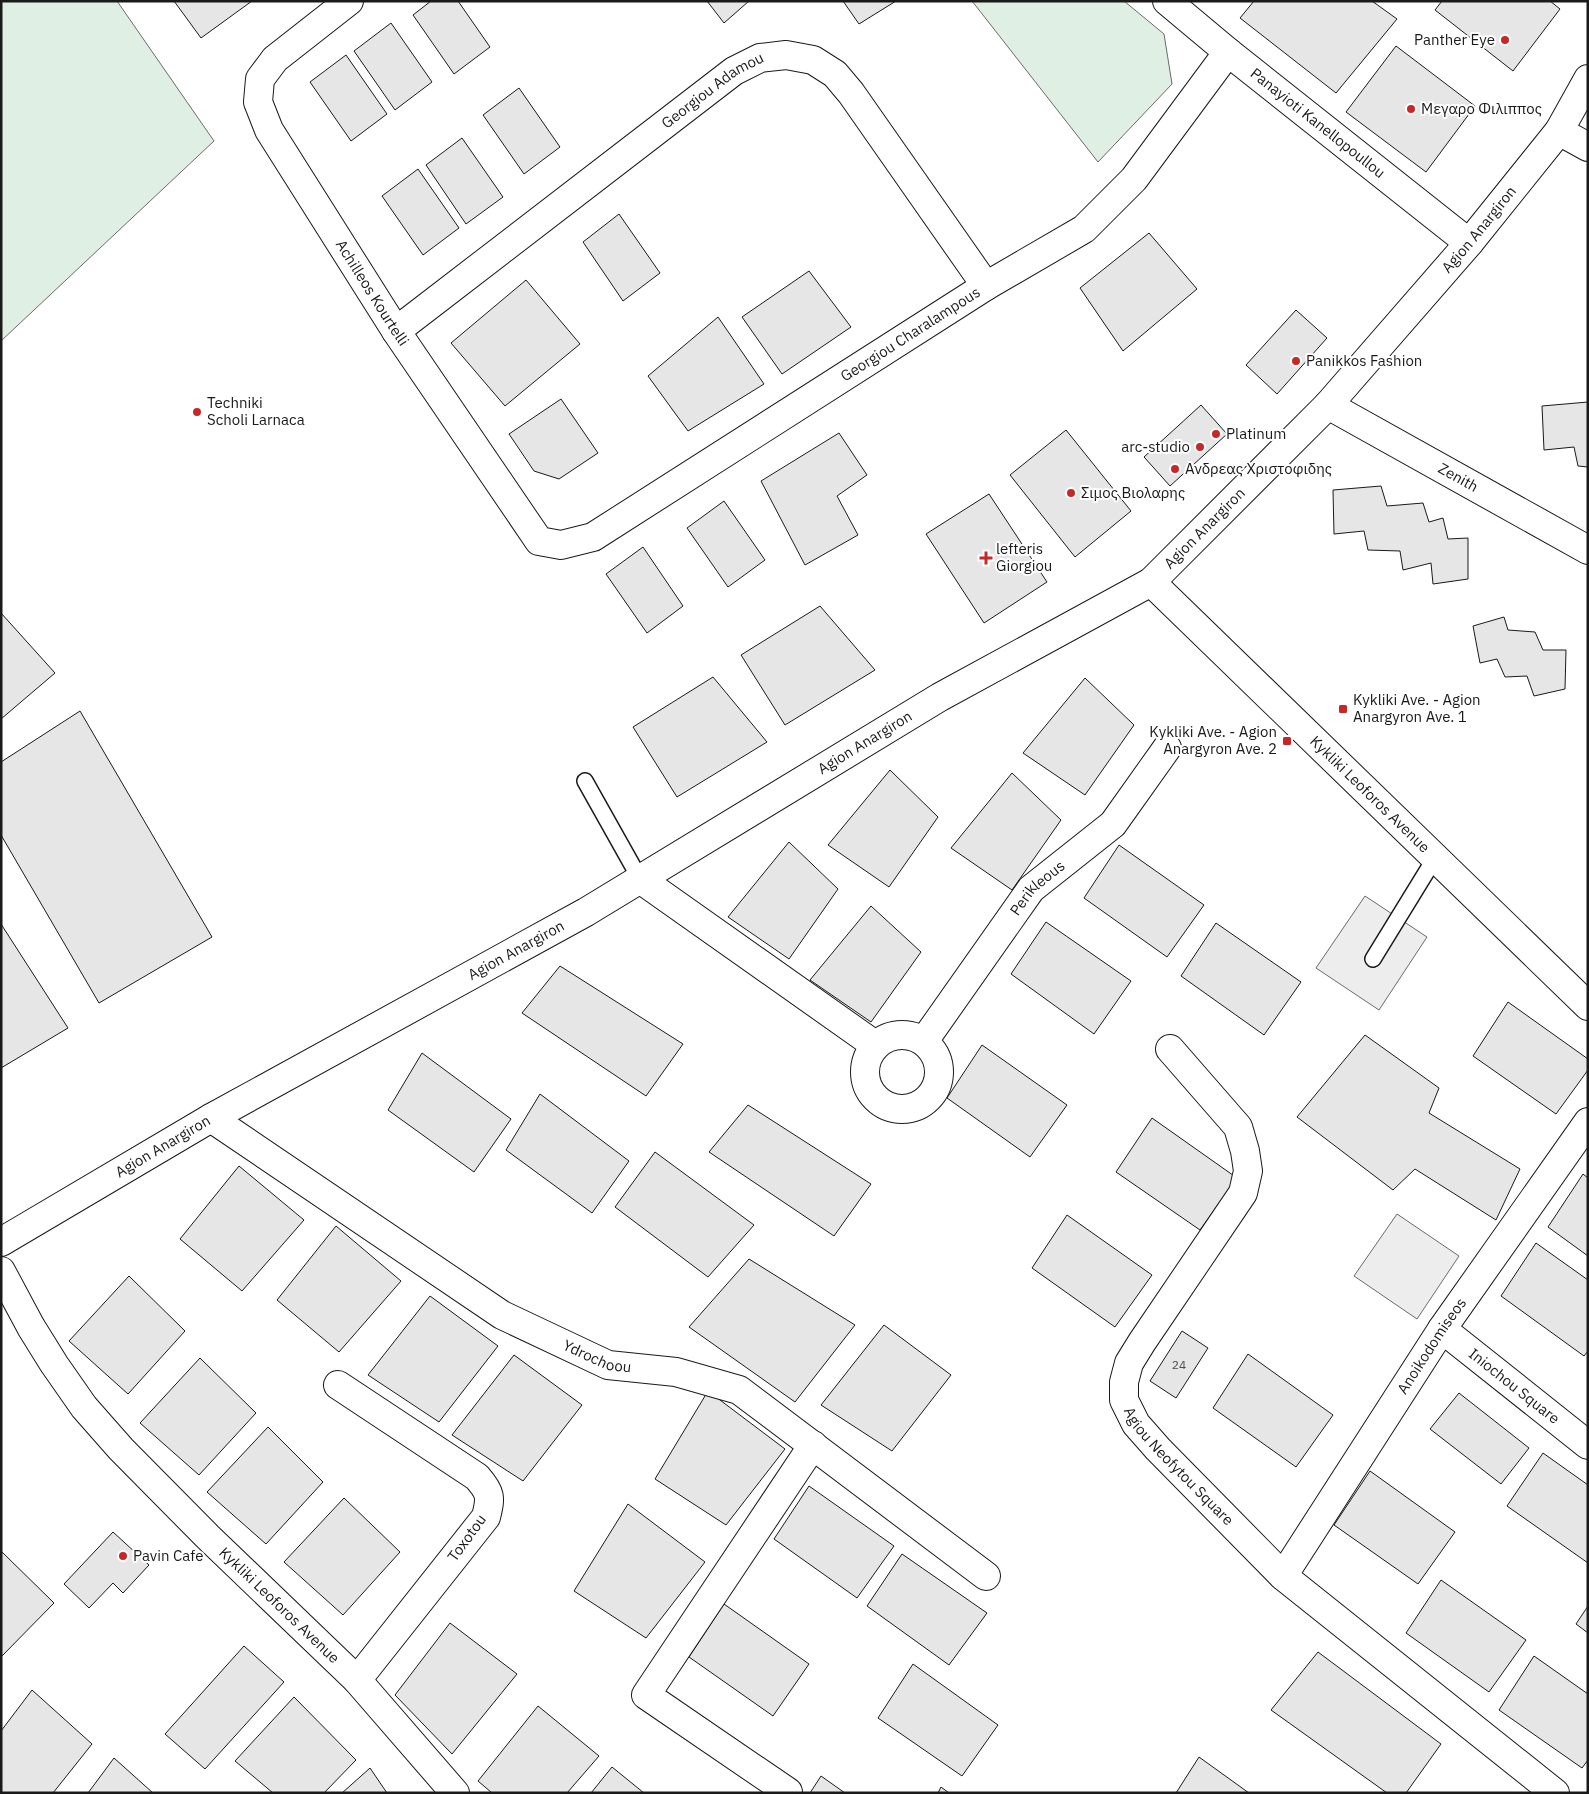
<svg xmlns="http://www.w3.org/2000/svg" width="1589" height="1794" viewBox="0 0 1589 1794" font-family="'IBM Plex Sans',sans-serif">
<style>
.green{fill:#e0efe3;stroke:#6a6a6a}
.parking{fill:#ededed;stroke:#6a6a6a}
.building{fill:#e6e6e6;stroke:#1a1a1a}
.lines{fill:none;stroke-linecap:round;stroke-linejoin:round}
.service-casing{stroke:#1a1a1a;stroke-width:18}
.minor-casing{stroke:#1a1a1a;stroke-width:30}
.tertiary-casing{stroke:#1a1a1a;stroke-width:30}
.service{stroke:#fff;stroke-width:15}
.minor{stroke:#fff;stroke-width:28}
.tertiary{stroke:#fff;stroke-width:28}
.poi-dot{fill:#c62828;stroke:#fff;stroke-width:2}
.labels{text-anchor:middle;stroke-width:4;stroke-linejoin:round;paint-order:stroke}
.number-label{font-size:12px;fill:#4d4d4d}
.poi-label{font-size:15px;fill:#1a1a1a;stroke:#fff;text-anchor:start}
.street-label{font-size:15px;fill:#1a1a1a;stroke:#fff}
</style>
<rect width="100%" height="100%" fill="#fff"/>
<!-- green -->
<path class="green" d="M 1,1 L 117,1 L 214,141 L 1,341 Z
M 972,1 L 1124,1 L 1164,34 L 1172,84 L 1098,162 Z"/>
<!-- parking -->
<path class="parking" d="M 1365,896 L 1427,937 L 1379,1010 L 1316,968 Z
M 1397,1214 L 1459,1256 L 1417,1319 L 1354,1276 Z"/>
<!-- building -->
<path class="building" d="M 174,1 L 252,1 L 201,38 Z
M 431,1 L 458,1 L 490,47 L 454,74 L 413,15 Z
M 707,1 L 749,1 L 724,23 Z
M 843,1 L 896,1 L 859,24 Z
M 1254,1 L 1372,1 L 1397,19 L 1336,93 L 1240,18 Z
M 1442,1 L 1550,1 L 1560,9 L 1513,71 L 1435,10 Z
M 391,23 L 432,82 L 395,110 L 354,51 Z
M 1396,46 L 1475,106 L 1426,172 L 1346,112 Z
M 346,55 L 387,114 L 351,141 L 310,82 Z
M 519,88 L 560,147 L 524,174 L 483,115 Z
M 462,138 L 503,197 L 466,224 L 426,165 Z
M 418,169 L 459,228 L 423,255 L 382,196 Z
M 619,214 L 660,273 L 623,301 L 583,242 Z
M 1149,233 L 1197,289 L 1123,351 L 1080,288 Z
M 809,271 L 851,327 L 782,374 L 742,317 Z
M 526,280 L 580,344 L 505,406 L 451,343 Z
M 1296,310 L 1327,338 L 1277,394 L 1246,365 Z
M 718,317 L 764,384 L 688,431 L 648,376 Z
M 561,399 L 598,453 L 559,479 L 534,471 L 509,434 Z
M 1588,402 L 1588,467 L 1578,466 L 1574,447 L 1544,450 L 1542,406 Z
M 1201,405 L 1227,434 L 1170,486 L 1144,457 Z
M 1066,430 L 1131,511 L 1075,557 L 1010,475 Z
M 839,433 L 867,475 L 837,496 L 858,535 L 805,565 L 761,481 Z
M 1381,486 L 1387,506 L 1423,503 L 1429,522 L 1443,518 L 1448,539 L 1468,538 L 1468,579 L 1433,584 L 1431,563 L 1403,570 L 1400,551 L 1368,550 L 1364,531 L 1334,534 L 1333,490 Z
M 989,494 L 1047,582 L 984,623 L 926,534 Z
M 724,501 L 765,560 L 728,587 L 687,528 Z
M 643,547 L 683,606 L 647,633 L 606,574 Z
M 820,606 L 875,670 L 785,725 L 741,655 Z
M 1,613 L 55,673 L 1,719 Z
M 1504,617 L 1508,630 L 1535,632 L 1543,650 L 1566,650 L 1565,689 L 1534,696 L 1527,676 L 1505,677 L 1497,659 L 1480,663 L 1473,626 Z
M 713,677 L 767,742 L 677,797 L 633,727 Z
M 1085,678 L 1134,725 L 1085,795 L 1023,753 Z
M 80,711 L 212,937 L 99,1003 L 1,835 L 1,762 Z
M 890,770 L 938,817 L 889,887 L 828,845 Z
M 1012,773 L 1061,820 L 1012,890 L 951,848 Z
M 789,842 L 838,889 L 789,959 L 728,917 Z
M 1119,845 L 1204,905 L 1167,957 L 1084,898 Z
M 871,906 L 921,952 L 871,1022 L 810,980 Z
M 1046,922 L 1131,981 L 1094,1034 L 1011,974 Z
M 1216,923 L 1301,982 L 1264,1035 L 1181,976 Z
M 1,924 L 68,1028 L 1,1068 Z
M 560,966 L 683,1044 L 646,1096 L 522,1013 Z
M 1508,1002 L 1588,1059 L 1588,1070 L 1556,1114 L 1473,1056 Z
M 1365,1035 L 1439,1088 L 1429,1113 L 1520,1169 L 1496,1220 L 1415,1169 L 1393,1190 L 1297,1117 Z
M 982,1045 L 1067,1105 L 1030,1157 L 947,1098 Z
M 422,1053 L 511,1119 L 474,1172 L 388,1110 Z
M 540,1094 L 629,1161 L 592,1213 L 506,1150 Z
M 748,1105 L 871,1184 L 834,1236 L 709,1152 Z
M 1152,1118 L 1237,1178 L 1200,1230 L 1116,1172 Z
M 655,1152 L 754,1225 L 708,1277 L 615,1207 Z
M 239,1166 L 304,1220 L 242,1291 L 180,1239 Z
M 1583,1174 L 1588,1178 L 1588,1256 L 1548,1227 Z
M 1067,1215 L 1152,1275 L 1115,1327 L 1032,1268 Z
M 336,1226 L 401,1281 L 339,1352 L 277,1300 Z
M 1536,1243 L 1588,1280 L 1588,1351 L 1584,1356 L 1501,1296 Z
M 749,1259 L 855,1325 L 795,1402 L 689,1327 Z
M 129,1276 L 185,1331 L 128,1394 L 69,1341 Z
M 430,1296 L 498,1346 L 439,1422 L 368,1375 Z
M 884,1325 L 951,1375 L 892,1451 L 821,1405 Z
M 1182,1331 L 1208,1348 L 1176,1398 L 1150,1381 Z
M 1248,1354 L 1333,1415 L 1296,1467 L 1213,1408 Z
M 514,1355 L 582,1405 L 523,1481 L 452,1435 Z
M 200,1358 L 256,1413 L 199,1475 L 140,1423 Z
M 708,1391 L 785,1449 L 726,1525 L 655,1479 Z
M 1459,1393 L 1529,1448 L 1501,1484 L 1430,1429 Z
M 268,1427 L 323,1482 L 266,1544 L 207,1492 Z
M 1543,1453 L 1588,1485 L 1588,1563 L 1507,1506 Z
M 1370,1471 L 1455,1532 L 1418,1584 L 1334,1525 Z
M 809,1486 L 894,1546 L 857,1598 L 774,1539 Z
M 344,1498 L 400,1552 L 343,1615 L 284,1562 Z
M 628,1504 L 705,1562 L 646,1638 L 574,1591 Z
M 113,1532 L 149,1565 L 123,1593 L 113,1583 L 89,1608 L 64,1584 Z
M 1,1551 L 54,1603 L 1,1657 Z
M 902,1554 L 987,1613 L 949,1665 L 867,1606 Z
M 1441,1580 L 1526,1640 L 1489,1692 L 1406,1633 Z
M 724,1604 L 809,1664 L 773,1716 L 689,1657 Z
M 1588,1606 L 1588,1633 L 1576,1624 Z
M 450,1623 L 517,1674 L 452,1754 L 395,1695 Z
M 244,1646 L 284,1682 L 205,1769 L 165,1734 Z
M 1318,1652 L 1441,1744 L 1406,1793 L 1387,1793 L 1271,1710 Z
M 1534,1656 L 1588,1694 L 1588,1760 L 1582,1768 L 1499,1710 Z
M 913,1664 L 998,1725 L 962,1776 L 878,1718 Z
M 32,1690 L 92,1744 L 53,1793 L 1,1793 L 1,1731 Z
M 294,1697 L 356,1760 L 324,1793 L 273,1793 L 235,1761 Z
M 538,1706 L 599,1756 L 567,1793 L 492,1793 L 478,1781 Z
M 1199,1757 L 1249,1793 L 1176,1793 Z
M 114,1758 L 153,1793 L 88,1793 Z
M 612,1767 L 644,1793 L 591,1793 Z
M 370,1768 L 387,1793 L 342,1793 Z
M 821,1776 L 845,1793 L 810,1793 Z
M 941,1787 L 949,1793 L 938,1793 Z"/>
<g class="lines">
<defs>
<path id="service" d="M 585,781 L 640,879
M 1373,959 L 1435,858"/>
<g id="minor">
<path id="s1" d="M 349,1 L 275,59 L 260,79 L 258,102 L 269,130 L 396,331 L 539,541 L 561,545 L 593,537 L 986,286 L 1084,229 L 1134,179 L 1228,52"/>
<path id="s2" d="M 1167,1 L 1228,52 L 1469,243"/>
<path d="M 1559,131 L 1588,147"/>
<path id="s3" d="M 396,331 L 734,71 L 760,58 L 786,55 L 813,60 L 835,74 L 851,93 L 986,286"/>
<path id="s4" d="M 1328,405 L 1588,550"/>
<path d="M 640,879 L 875,1045"/>
<circle cx="902" cy="1072" r="37"/>
<path id="s5" d="M 924,1041 L 1031,889 L 1113,824 L 1167,748"/>
<path id="s6" d="M 1170,1049 L 1238,1127 L 1245,1151 L 1248,1171 L 1243,1193 L 1142,1342 L 1129,1363 L 1124,1382 L 1124,1400 L 1136,1424 L 1158,1449 L 1283,1576 L 1555,1793"/>
<path id="s7" d="M 211,1118 L 502,1315 L 608,1365 L 676,1372 L 739,1390 L 986,1576"/>
<path id="s8" d="M 1442,1329 L 1588,1445"/>
<path d="M 338,1385 L 477,1477 C 491,1493 491,1497 486,1517 L 357,1680"/>
<path id="s9" d="M 1283,1576 L 1442,1329 L 1588,1122"/>
<path d="M 788,1792 L 646,1695 L 813,1445"/>
</g>
<g id="tertiary">
<path id="s10" d="M 1151,582 L 1588,1006"/>
<path id="s11" d="M 1,1242 L 211,1118 L 586,912 L 940,697 L 1151,582 L 1328,405 L 1469,243 L 1559,131 L 1588,79"/>
<path id="s12" d="M 1,1271 L 31,1327 L 54,1364 L 84,1407 L 121,1449 L 208,1537 L 357,1680 L 455,1793"/>
</g>
</defs>
<!-- service casing -->
<use href="#service" class="service-casing"/>
<!-- minor casing -->
<use href="#minor" class="minor-casing"/>
<!-- tertiary casing -->
<use href="#tertiary" class="tertiary-casing"/>
<!-- service -->
<use href="#service" class="service"/>
<!-- minor -->
<use href="#minor" class="minor"/>
<!-- tertiary -->
<use href="#tertiary" class="tertiary"/>
</g>
<!-- markers -->
<g class="poi-dot">
<circle cx="1505" cy="40" r="5"/>
<circle cx="1411" cy="109" r="5"/>
<circle cx="1296" cy="361" r="5"/>
<circle cx="197" cy="412" r="5"/>
<circle cx="1216" cy="434" r="5"/>
<circle cx="1200" cy="447" r="5"/>
<circle cx="1175" cy="469" r="5"/>
<circle cx="1071" cy="493" r="5"/>
<path d="M983.5 550.5h5v5h5v5h-5v5h-5v-5h-5v-5h5z"/>
<rect x="1338" y="704" width="10" height="10" rx="2.5"/>
<rect x="1282" y="736" width="10" height="10" rx="2.5"/>
<circle cx="123" cy="1556" r="5"/>
</g>
<g class="labels">
<!-- number labels -->
<g class="number-label">
<text x="1179" y="1369">24</text>
</g>
<!-- poi labels -->
<g class="poi-label">
<text x="1495" y="45" text-anchor="end">Panther Eye</text>
<text x="1421" y="114">Μεγαρο Φιλιππος</text>
<text x="1306" y="366">Panikkos Fashion</text>
<text x="207" y="408">Techniki<tspan x="207" dy="17">Scholi Larnaca</tspan></text>
<text x="1226" y="439">Platinum</text>
<text x="1190" y="452" text-anchor="end">arc-studio</text>
<text x="1185" y="474">Ανδρεας Χριστοφιδης</text>
<text x="1081" y="498">Σιμος Βιολαρης</text>
<text x="996" y="554">lefteris<tspan x="996" dy="17">Giorgiou</tspan></text>
<text x="1353" y="705">Kykliki Ave. - Agion<tspan x="1353" dy="17">Anargyron Ave. 1</tspan></text>
<text x="1277" y="737" text-anchor="end">Kykliki Ave. - Agion<tspan x="1277" dy="17">Anargyron Ave. 2</tspan></text>
<text x="133" y="1561">Pavin Cafe</text>
</g>
<!-- street labels -->
<g class="street-label">
<text dy="5" stroke="none"><textPath href="#s3" startOffset="398">Georgiou Adamou</textPath></text>
<text dy="5" stroke="none"><textPath href="#s2" startOffset="194">Panayioti Kanellopoullou</textPath></text>
<text dy="5" stroke="none"><textPath href="#s11" startOffset="1808">Agion Anargiron</textPath></text>
<text dy="5" stroke="none"><textPath href="#s1" startOffset="365">Achilleos Kourtelli</textPath></text>
<text dy="5" stroke="none"><textPath href="#s1" startOffset="1096">Georgiou Charalampous</textPath></text>
<text dy="5" stroke="none"><textPath href="#s4" startOffset="149">Zenith</textPath></text>
<text dy="5" stroke="none"><textPath href="#s11" startOffset="1402">Agion Anargiron</textPath></text>
<text dy="5" stroke="none"><textPath href="#s11" startOffset="998">Agion Anargiron</textPath></text>
<text dy="5" stroke="none"><textPath href="#s10" startOffset="305">Kykliki Leoforos Avenue</textPath></text>
<text dy="5" stroke="none"><textPath href="#s5" startOffset="191">Perikleous</textPath></text>
<text dy="5" stroke="none"><textPath href="#s11" startOffset="592">Agion Anargiron</textPath></text>
<text dy="5" stroke="none"><textPath href="#s11" startOffset="188">Agion Anargiron</textPath></text>
<text dy="5" stroke="none"><textPath href="#s9" startOffset="274">Anoikodomiseos</textPath></text>
<text dy="5" stroke="none"><textPath href="#s7" startOffset="456">Ydrochoou</textPath></text>
<text dy="5" stroke="none"><textPath href="#s8" startOffset="92">Iniochou Square</textPath></text>
<text dy="5" stroke="none"><textPath href="#s6" startOffset="500">Agiou Neofytou Square</textPath></text>
<text transform="translate(467 1538) rotate(-54)" y="5">Toxotou</text>
<text dy="5" stroke="none"><textPath href="#s12" startOffset="438">Kykliki Leoforos Avenue</textPath></text>
</g>
</g>
<!-- border -->
<rect width="1589" height="1794" fill="none" stroke="#1a1a1a" stroke-width="5"/>
</svg>
